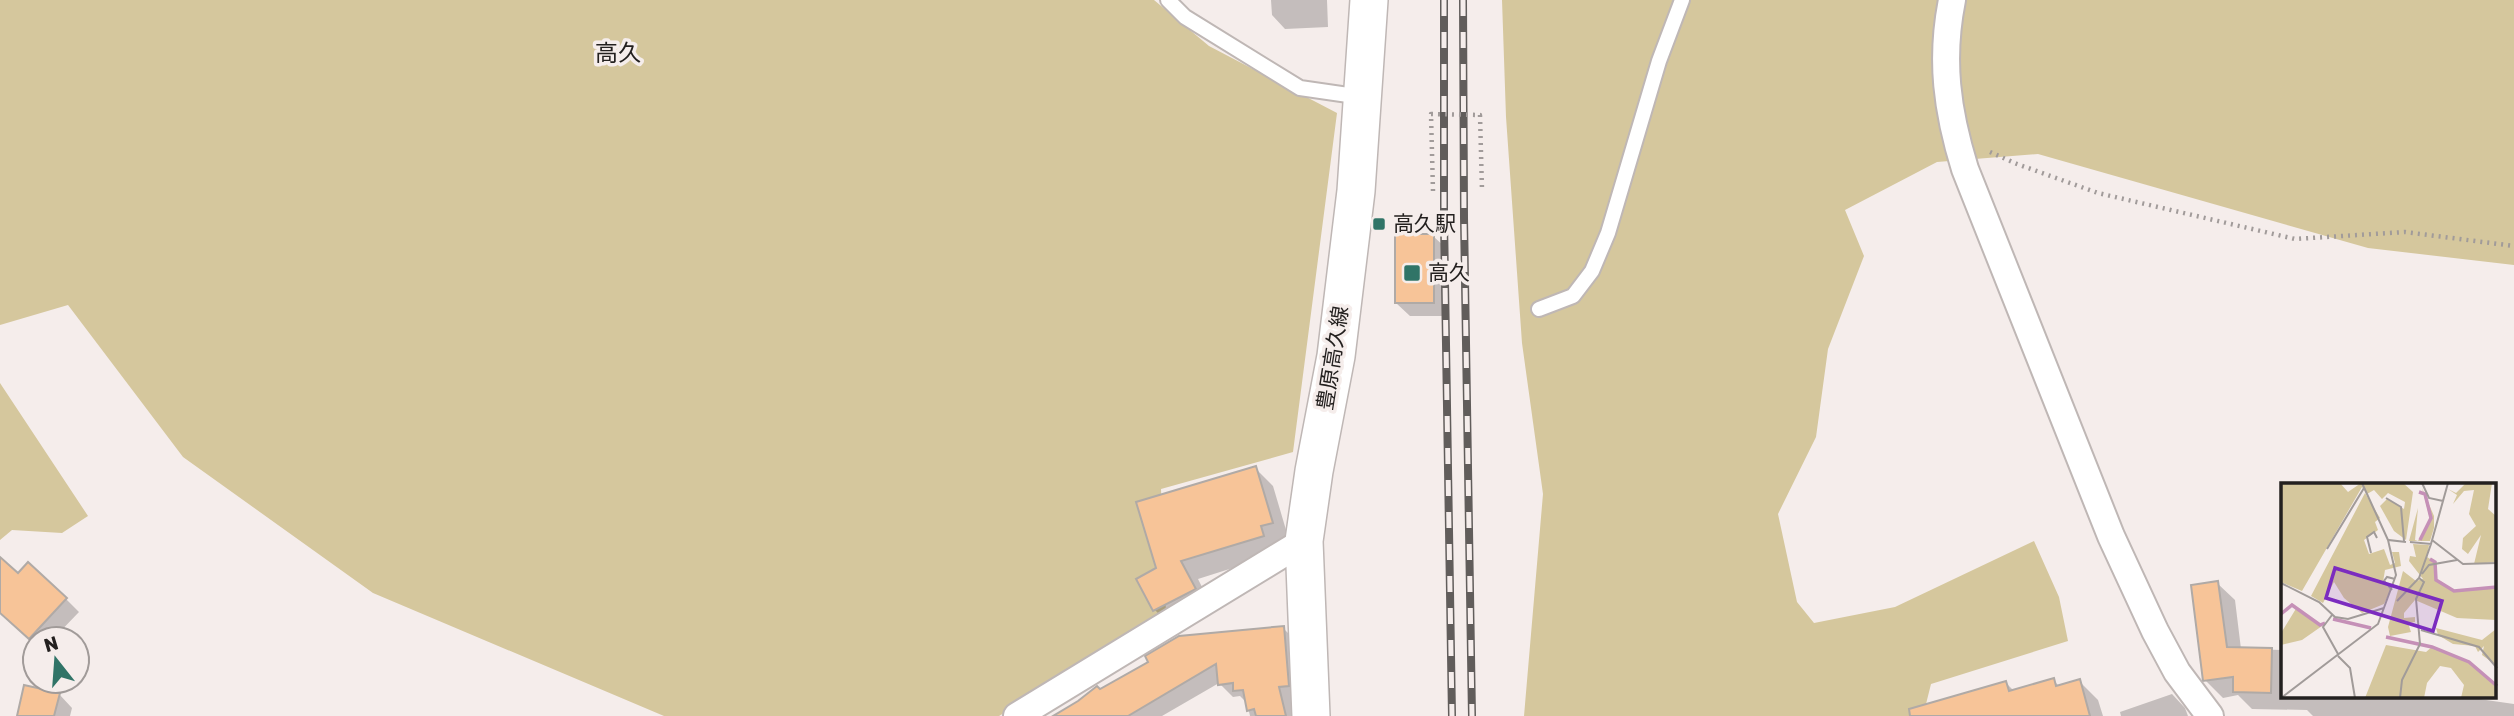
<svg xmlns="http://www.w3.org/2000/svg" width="2514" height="716" viewBox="0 0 2514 716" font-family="Rubik,'Noto Sans JP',sans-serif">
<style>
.green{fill:#d5c79d}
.shadow{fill:#0003}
.building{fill:#f7c498;stroke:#b0aaa6;stroke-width:2}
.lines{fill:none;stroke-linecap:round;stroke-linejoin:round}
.lane-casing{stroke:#bfb7b5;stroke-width:18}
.street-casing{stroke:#bfb7b5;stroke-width:30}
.secondary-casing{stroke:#bfb7b5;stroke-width:40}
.path{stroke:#a19b9a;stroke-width:4.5;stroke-dasharray:2 5;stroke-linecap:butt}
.lane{stroke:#fff;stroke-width:14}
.street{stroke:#fff;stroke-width:26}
.secondary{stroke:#fff;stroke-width:37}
.rail-casing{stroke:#615d5b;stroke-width:8}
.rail{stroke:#f5edeb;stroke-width:5;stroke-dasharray:16;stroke-linecap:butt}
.path-bridge{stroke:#a19b9a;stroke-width:4.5;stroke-dasharray:2 5;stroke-linecap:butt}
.poi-dot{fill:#307467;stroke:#f5edeb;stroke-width:2.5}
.labels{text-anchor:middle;stroke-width:7;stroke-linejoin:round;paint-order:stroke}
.poi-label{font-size:21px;fill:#23201f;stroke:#f5edeb;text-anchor:start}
.street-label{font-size:21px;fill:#23201f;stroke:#f5edeb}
.neighbourhood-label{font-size:23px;fill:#23201f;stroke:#f5edeb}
.inset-river{fill:none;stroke:#c590b7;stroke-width:3.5}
.inset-road{fill:none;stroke:#a19b99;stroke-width:2}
.view{fill:#7b2cbf;fill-opacity:0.15;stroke:#7b2cbf;stroke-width:3.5}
.inset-edge{fill:none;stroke:#23201f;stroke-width:3.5}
</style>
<rect width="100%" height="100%" fill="#f5edeb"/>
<!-- green -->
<path class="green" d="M 0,0 L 1154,0 L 1209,46 L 1337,113 L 1293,452 L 1161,489 L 1166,613 L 999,716 L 664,716 L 373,593 L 183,457 L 68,305 L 0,325 Z
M 1502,0 L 2514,0 L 2514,265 L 2368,248 L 2038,154 L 1937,162 L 1845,210 L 1864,256 L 1828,349 L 1816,437 L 1778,514 L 1797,602 L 1814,623 L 1895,607 L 2034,541 L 2059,597 L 2068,641 L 1931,684 L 1923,716 L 1524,716 L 1543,494 L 1522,343 L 1506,117 Z
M 0,383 L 88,516 L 62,533 L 12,530 L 0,540 Z"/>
<!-- shadow -->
<path class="shadow" d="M 1271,0 L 1327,0 L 1328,27 L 1285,29 L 1272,15 Z
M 1433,236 L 1447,249 L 1446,316 L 1410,316 L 1396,303 Z
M 1255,468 L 1273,486 L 1289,540 L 1280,553 L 1198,579 L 1212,607 L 1172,628 L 1155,610 L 1138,579 L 1158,569 Z
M 0,570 L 18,575 L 66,599 L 79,612 L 53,639 L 35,639 L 35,643 L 0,611 Z
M 2217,583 L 2235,600 L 2241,649 L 2283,650 L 2283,697 L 2465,697 L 2514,704 L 2514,716 L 2313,716 L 2307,710 L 2252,709 L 2238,695 L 2223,698 L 2205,680 Z
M 1283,628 L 1296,641 L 1301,716 L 1250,716 L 1247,703 L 1240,696 L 1233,697 L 1219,683 L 1162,716 L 1064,716 L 1100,691 Z
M 2053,680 L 2060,687 L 2079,681 L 2098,700 L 2103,716 L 1944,716 L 2006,683 L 2014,691 Z
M 59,694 L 72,708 L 70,716 L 19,716 Z
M 2172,694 L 2185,708 L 2188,716 L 2121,716 L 2120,712 Z"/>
<!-- building -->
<path class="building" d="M 1395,234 L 1434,234 L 1434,303 L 1395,303 Z
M 1256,466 L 1273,523 L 1261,526 L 1264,536 L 1181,561 L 1196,589 L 1153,611 L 1136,579 L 1156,568 L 1136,502 Z
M 0,557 L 18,573 L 28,562 L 67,598 L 29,639 L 0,613 Z
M 2218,581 L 2227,647 L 2272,648 L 2271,693 L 2233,692 L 2233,677 L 2203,681 L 2191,585 Z
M 1284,626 L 1289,686 L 1279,687 L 1286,716 L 1256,716 L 1254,709 L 1247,711 L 1243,690 L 1233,691 L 1233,683 L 1218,685 L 1216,664 L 1128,716 L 1053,716 L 1078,701 L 1097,686 L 1100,689 L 1148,662 L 1145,656 L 1179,636 Z
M 2054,678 L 2056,686 L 2080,679 L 2090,716 L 1910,716 L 1909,709 L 2006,681 L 2009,691 Z
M 24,685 L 60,693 L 54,716 L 17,716 Z"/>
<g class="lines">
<defs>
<path id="lane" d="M 1168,0 L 1185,17 L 1300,88 L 1362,97
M 1539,309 L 1573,296 L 1592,271 L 1608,233 L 1659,61 L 1682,0"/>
<path id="street" d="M 1952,0 C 1940,60 1947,111 1965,169 L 2111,536 L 2155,631 L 2177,672 L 2210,716
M 1017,716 L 1304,541"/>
<path id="secondary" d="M 1311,716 L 1304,541 L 1314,471 L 1336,356 L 1356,191 L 1369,0"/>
</defs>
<!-- lane casing -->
<use href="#lane" class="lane-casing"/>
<!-- street casing -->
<use href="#street" class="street-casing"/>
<!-- secondary casing -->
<use href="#secondary" class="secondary-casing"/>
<!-- path -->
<path class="path" d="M 1990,152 L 2017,164 L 2098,193 L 2295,239 L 2405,232 L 2514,246"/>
<!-- lane -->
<use href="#lane" class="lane"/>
<!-- street -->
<use href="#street" class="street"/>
<!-- secondary -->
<use href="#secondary" class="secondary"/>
<defs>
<path id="rail" d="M 1444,0 L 1444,220 L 1452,716
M 1463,0 L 1464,218 L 1472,716"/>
</defs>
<!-- rail casing -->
<use href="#rail" class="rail-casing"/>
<!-- rail -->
<use href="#rail" class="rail"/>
<!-- path-bridge -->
<path class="path-bridge" d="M 1433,191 L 1431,114 L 1480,115 L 1482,190"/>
</g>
<!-- markers -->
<g class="poi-dot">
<rect x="1372" y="217" width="14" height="14" rx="3.5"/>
<rect x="1403" y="264" width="18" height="18" rx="3.5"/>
</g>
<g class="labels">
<!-- poi labels -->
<g class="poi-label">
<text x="1393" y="231">高久駅</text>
<text x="1428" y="280">高久</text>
</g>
<!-- street labels -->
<g class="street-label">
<text transform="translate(1333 358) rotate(-81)" y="7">豊原高久線</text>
</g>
<!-- neighbourhood labels -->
<g class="neighbourhood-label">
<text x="618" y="61">高久</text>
</g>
</g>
<!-- overview -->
<g transform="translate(2281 483)">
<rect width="215" height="215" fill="#f5edeb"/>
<path d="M 0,0 L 59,0 L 67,9 L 80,0 L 122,0 L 132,9 L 125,57 L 113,48 L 99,23 L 106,16 L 123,26 L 124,19 L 107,10 L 101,16 L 93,7 L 86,11 L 81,4 L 21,108 L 0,99 ZM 185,0 L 211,0 L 207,26 L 215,33 L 215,79 L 193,81 L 200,52 L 187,71 L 181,66 L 182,55 L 195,43 L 188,31 L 193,7 L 183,8 L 172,21 L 176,12 L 167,6 L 175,10 ZM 141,5 L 153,33 L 153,45 L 149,58 L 128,58 L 137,25 L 134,57 L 137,58 L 149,36 ZM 84,10 L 99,35 L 94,39 L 97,47 L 83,57 L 88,71 L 103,66 L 109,82 L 114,80 L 111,69 L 118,69 L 120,83 L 104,87 L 102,99 L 110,107 L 103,121 L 81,130 L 63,115 L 53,99 L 42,120 L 30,113 ZM 132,61 L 148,62 L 146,74 L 154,79 L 156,96 L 172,107 L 215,104 L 215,137 L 176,135 L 134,117 L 123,130 L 123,135 L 134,134 L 134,139 L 127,140 L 130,149 L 109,153 L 107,144 L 122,88 L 135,98 L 142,96 L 128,78 L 129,73 L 135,74 ZM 16,124 L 41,143 L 21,157 L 0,162 L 0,150 ZM 155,145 L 201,157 L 215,146 L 215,182 L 201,172 L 203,163 L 197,169 L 194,163 L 172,161 L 157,152 ZM 105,162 L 145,169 L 152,163 L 188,179 L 215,202 L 215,215 L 180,215 L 183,202 L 170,185 L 159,183 L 146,200 L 143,215 L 84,215 Z" fill="#d5c79d"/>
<path class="inset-river" d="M 138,9 L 144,11 L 150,35 L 139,57M 149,76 L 154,79 L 155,97 L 173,108 L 216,104M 0,131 L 11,122 L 39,142 L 44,140M 52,136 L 90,145M 105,154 L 151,164 L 188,179 L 216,203"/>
<path class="inset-road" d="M 81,0 L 107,57M 141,0 L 148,15 L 162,18M 105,15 L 120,24 L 123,58M 151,57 L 182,81 L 216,80M 129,59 L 150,61 L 167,0M 46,66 L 83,5M 90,70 L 86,54 L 93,49 L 96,55M 141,91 L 148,82 L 176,77M 0,100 L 38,119 L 54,134 L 67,136 L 103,125M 111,107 L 103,98 L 106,94 L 114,96M 116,118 L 138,95 L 150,61M 51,132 L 42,144 L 57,171M 140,147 L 198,164 L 216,185M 57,173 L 69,185 L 74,215M 0,215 L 97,141 L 115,92 L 107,57 L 125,59M 119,215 L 121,197 L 139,161 L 135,116 L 143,99 L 138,95"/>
<path class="view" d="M 54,85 L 161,118 L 152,148 L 45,115 Z"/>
<rect width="215" height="215" class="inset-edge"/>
</g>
<!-- north arrow -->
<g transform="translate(56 660) rotate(343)"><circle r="33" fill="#f5edeb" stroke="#a19b99" stroke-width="2"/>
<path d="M0-5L12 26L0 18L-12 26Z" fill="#307467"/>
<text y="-10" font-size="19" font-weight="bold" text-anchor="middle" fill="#23201f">N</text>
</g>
</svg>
